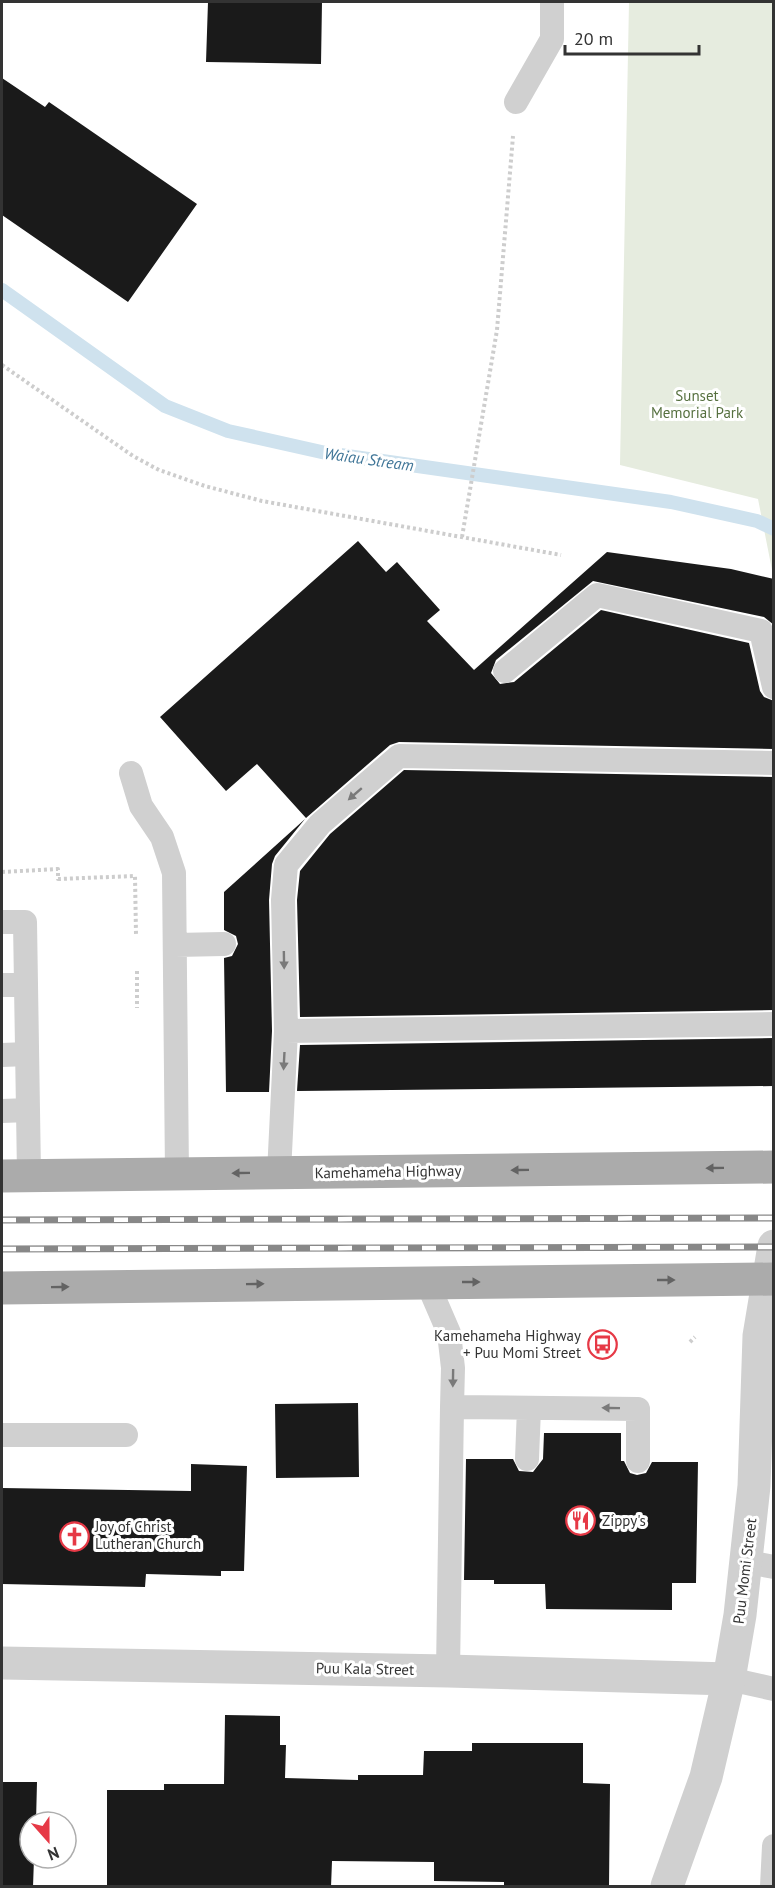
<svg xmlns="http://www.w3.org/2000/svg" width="775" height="1888" viewBox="0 0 775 1888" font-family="'PT Sans',sans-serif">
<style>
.green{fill:#e6ecdf}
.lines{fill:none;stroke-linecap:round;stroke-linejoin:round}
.stream{stroke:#cfe2ee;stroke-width:14}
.building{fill:#1a1a1a}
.path{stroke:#cdcdcd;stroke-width:4;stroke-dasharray:3 3;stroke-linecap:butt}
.lane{stroke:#d0d0d0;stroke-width:24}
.street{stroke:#d0d0d0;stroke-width:33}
.primary{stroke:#ababab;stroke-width:33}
.rail-casing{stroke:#888;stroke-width:7}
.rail{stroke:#fff;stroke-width:4.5;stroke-dasharray:14;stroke-linecap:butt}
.oneway{fill:#7a7a7a}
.oneway2{fill:#636363}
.labels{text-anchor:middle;stroke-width:6;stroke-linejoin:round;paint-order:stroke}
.park-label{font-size:15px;fill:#56703f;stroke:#fff}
.street-label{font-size:15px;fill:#333;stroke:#fff}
.poi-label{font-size:15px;fill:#333;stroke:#fff;text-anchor:start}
.water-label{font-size:16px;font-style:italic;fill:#3f7597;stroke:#fff}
</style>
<rect width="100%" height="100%" fill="#fff"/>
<!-- green -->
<path class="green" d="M 629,2 L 773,2 L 773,575 L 758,499 L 620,465 Z"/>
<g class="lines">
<!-- stream -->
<path class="stream" d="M 2,290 L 165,406 L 228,431 L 326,453 L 671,502 L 757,521 L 774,529"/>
</g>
<!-- building -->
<path class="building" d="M 208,2 L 322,2 L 321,64 L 206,62 Z
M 2,78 L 45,107 L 49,102 L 197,204 L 128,302 L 2,215 Z
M 358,541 L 386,572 L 397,562 L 440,610 L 427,621 L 474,670 L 607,552 L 731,569 L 774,579 L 774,625 L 764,617 L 593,581 L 496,660 L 491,673 L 500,684 L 514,682 L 601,610 L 749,643 L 760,691 L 764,697 L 774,701 L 774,749 L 399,742 L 390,745 L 306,818 L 257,764 L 226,791 L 160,717 Z
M 404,770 L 774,777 L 774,1010 L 300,1017 L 297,900 L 300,871 L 330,834 Z
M 305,819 L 275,856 L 272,864 L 269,900 L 272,1031 L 269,1092 L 226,1092 L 224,958 L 232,956 L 238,944 L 236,936 L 224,930 L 224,892 Z
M 774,1038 L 774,1086 L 297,1091 L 300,1045 Z
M 358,1403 L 359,1477 L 276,1478 L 275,1404 Z
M 544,1433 L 621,1433 L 621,1461 L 624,1461 L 630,1473 L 637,1475 L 646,1473 L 652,1462 L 698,1462 L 696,1583 L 672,1583 L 672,1610 L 546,1609 L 545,1584 L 494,1584 L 494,1580 L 464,1580 L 466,1459 L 513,1459 L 519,1471 L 533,1472 L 543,1459 Z
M 191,1464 L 247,1466 L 244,1571 L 221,1571 L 221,1576 L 146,1574 L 145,1587 L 2,1584 L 2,1488 L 191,1491 Z
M 225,1715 L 280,1716 L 280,1745 L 286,1745 L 285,1778 L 358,1780 L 358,1775 L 423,1775 L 424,1751 L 472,1751 L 472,1743 L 583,1743 L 583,1783 L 610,1784 L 609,1887 L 504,1886 L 504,1882 L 434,1881 L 434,1862 L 332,1861 L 331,1887 L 107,1887 L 107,1790 L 164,1790 L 164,1784 L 224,1784 Z
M 2,1782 L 37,1782 L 36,1822 L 30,1822 L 30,1858 L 34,1858 L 33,1887 L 2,1887 Z"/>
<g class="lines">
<!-- path -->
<path class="path" d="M 2,365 L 133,456 L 159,470 L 205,486 L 262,501 L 561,555
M 462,537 L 497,330 L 513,136
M 2,872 L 58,869 L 58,879 L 135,876 L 136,934
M 137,971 L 137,1008
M 690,1342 L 695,1337"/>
<!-- lane -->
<path class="lane" d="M 516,102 L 552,39 L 552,2
M 505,671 L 597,595 L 761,631 L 774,687
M 131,773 L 141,806 L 162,837 L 174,873 L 177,1174
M 2,922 L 25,922 L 28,1110 L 2,1111
M 175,945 L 224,944
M 2,985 L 26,985
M 286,1031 L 774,1024
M 2,1055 L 27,1054
M 28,1110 L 29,1175
M 279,1173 L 286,1031 L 283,900 L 286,865 L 320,824 L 399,756 L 774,763
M 427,1282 L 449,1333 L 453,1368 L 452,1407
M 2,1435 L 126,1435
M 527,1459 L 529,1408
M 747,1562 L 774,1567
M 448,1671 L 452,1407 L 638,1409 L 638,1461
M 729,1679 L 774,1689
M 772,1886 L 774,1846"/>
<!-- street -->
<path class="street" d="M 2,1663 L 448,1671 L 729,1679
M 667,1886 L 706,1777 L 729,1679 L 740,1615 L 754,1486 L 759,1336 L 774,1246"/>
<!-- primary -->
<path class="primary" d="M 2,1176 L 774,1167
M 2,1288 L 774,1279"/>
<defs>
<path id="rail" d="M 2,1220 L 774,1218
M 2,1249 L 774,1247"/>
</defs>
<!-- rail casing -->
<use href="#rail" class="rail-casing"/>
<!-- rail -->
<use href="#rail" class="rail"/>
</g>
<!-- one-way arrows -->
<defs><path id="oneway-solid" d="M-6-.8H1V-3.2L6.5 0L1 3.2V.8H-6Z" transform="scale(1.5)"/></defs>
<g class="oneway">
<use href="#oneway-solid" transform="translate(355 794) rotate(139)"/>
<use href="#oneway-solid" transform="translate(284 960) rotate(89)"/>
<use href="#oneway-solid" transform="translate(284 1061) rotate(93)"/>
<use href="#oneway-solid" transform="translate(453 1378) rotate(91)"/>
<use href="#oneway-solid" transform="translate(611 1408) rotate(-179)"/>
</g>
<g class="oneway2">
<use href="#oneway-solid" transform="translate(715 1168) rotate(179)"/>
<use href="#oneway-solid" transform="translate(520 1170) rotate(179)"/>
<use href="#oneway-solid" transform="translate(241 1173) rotate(179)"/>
<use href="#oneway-solid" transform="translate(666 1280)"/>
<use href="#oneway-solid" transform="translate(471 1282)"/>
<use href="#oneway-solid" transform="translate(255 1284) rotate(-1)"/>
<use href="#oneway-solid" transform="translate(60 1287) rotate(-1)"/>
</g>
<!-- icons -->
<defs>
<symbol id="bus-ring" viewBox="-11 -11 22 22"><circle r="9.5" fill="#fff" stroke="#e63946" stroke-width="1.5"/><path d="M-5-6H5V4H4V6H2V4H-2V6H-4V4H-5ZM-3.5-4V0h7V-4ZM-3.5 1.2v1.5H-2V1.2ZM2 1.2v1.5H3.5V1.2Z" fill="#e63946"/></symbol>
<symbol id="restaurant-ring" viewBox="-11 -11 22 22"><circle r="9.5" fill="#fff" stroke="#e63946" stroke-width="1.5"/><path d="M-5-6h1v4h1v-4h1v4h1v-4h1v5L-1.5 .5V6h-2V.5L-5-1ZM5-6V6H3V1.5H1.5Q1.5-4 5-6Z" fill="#e63946"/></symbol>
<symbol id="church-ring" viewBox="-11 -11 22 22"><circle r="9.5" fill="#fff" stroke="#e63946" stroke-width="1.5"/><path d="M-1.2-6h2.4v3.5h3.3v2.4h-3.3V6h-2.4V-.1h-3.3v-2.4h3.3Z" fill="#e63946"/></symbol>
</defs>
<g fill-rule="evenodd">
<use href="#bus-ring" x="586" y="1328" width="33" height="33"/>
<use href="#restaurant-ring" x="564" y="1504" width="33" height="33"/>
<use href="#church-ring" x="58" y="1520" width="33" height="33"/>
</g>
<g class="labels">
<!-- park labels -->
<g class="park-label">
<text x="697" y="401">Sunset<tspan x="697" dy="17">Memorial Park</tspan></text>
</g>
<!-- street labels -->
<g class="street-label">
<text transform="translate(388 1172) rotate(-1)" y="5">Kamehameha Highway</text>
<text transform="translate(745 1571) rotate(-83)" y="5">Puu Momi Street</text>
<text transform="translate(365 1669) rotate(1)" y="5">Puu Kala Street</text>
</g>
<!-- poi labels -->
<g class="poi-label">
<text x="581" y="1341" text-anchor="end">Kamehameha Highway<tspan x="581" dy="17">+ Puu Momi Street</tspan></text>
<text x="602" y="1526">Zippy's</text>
<text x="95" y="1532">Joy of Christ<tspan x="95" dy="17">Lutheran Church</tspan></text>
</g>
<!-- water labels -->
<g class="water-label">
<text transform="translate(369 459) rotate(8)" y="6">Waiau Stream</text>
</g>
</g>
<!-- border -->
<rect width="775" height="1888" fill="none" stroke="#333333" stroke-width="6"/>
<!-- north arrow -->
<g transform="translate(48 1840) rotate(159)"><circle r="28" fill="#ffffff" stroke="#adadad" stroke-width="1.5"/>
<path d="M0-4.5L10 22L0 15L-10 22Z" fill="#e63946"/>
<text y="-9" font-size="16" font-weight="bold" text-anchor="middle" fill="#333333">N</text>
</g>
<!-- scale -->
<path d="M565 45v9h134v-9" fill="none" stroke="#333333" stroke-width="3"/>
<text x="574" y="45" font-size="18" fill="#333333" stroke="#ffffff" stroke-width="4.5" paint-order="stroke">20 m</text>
</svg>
